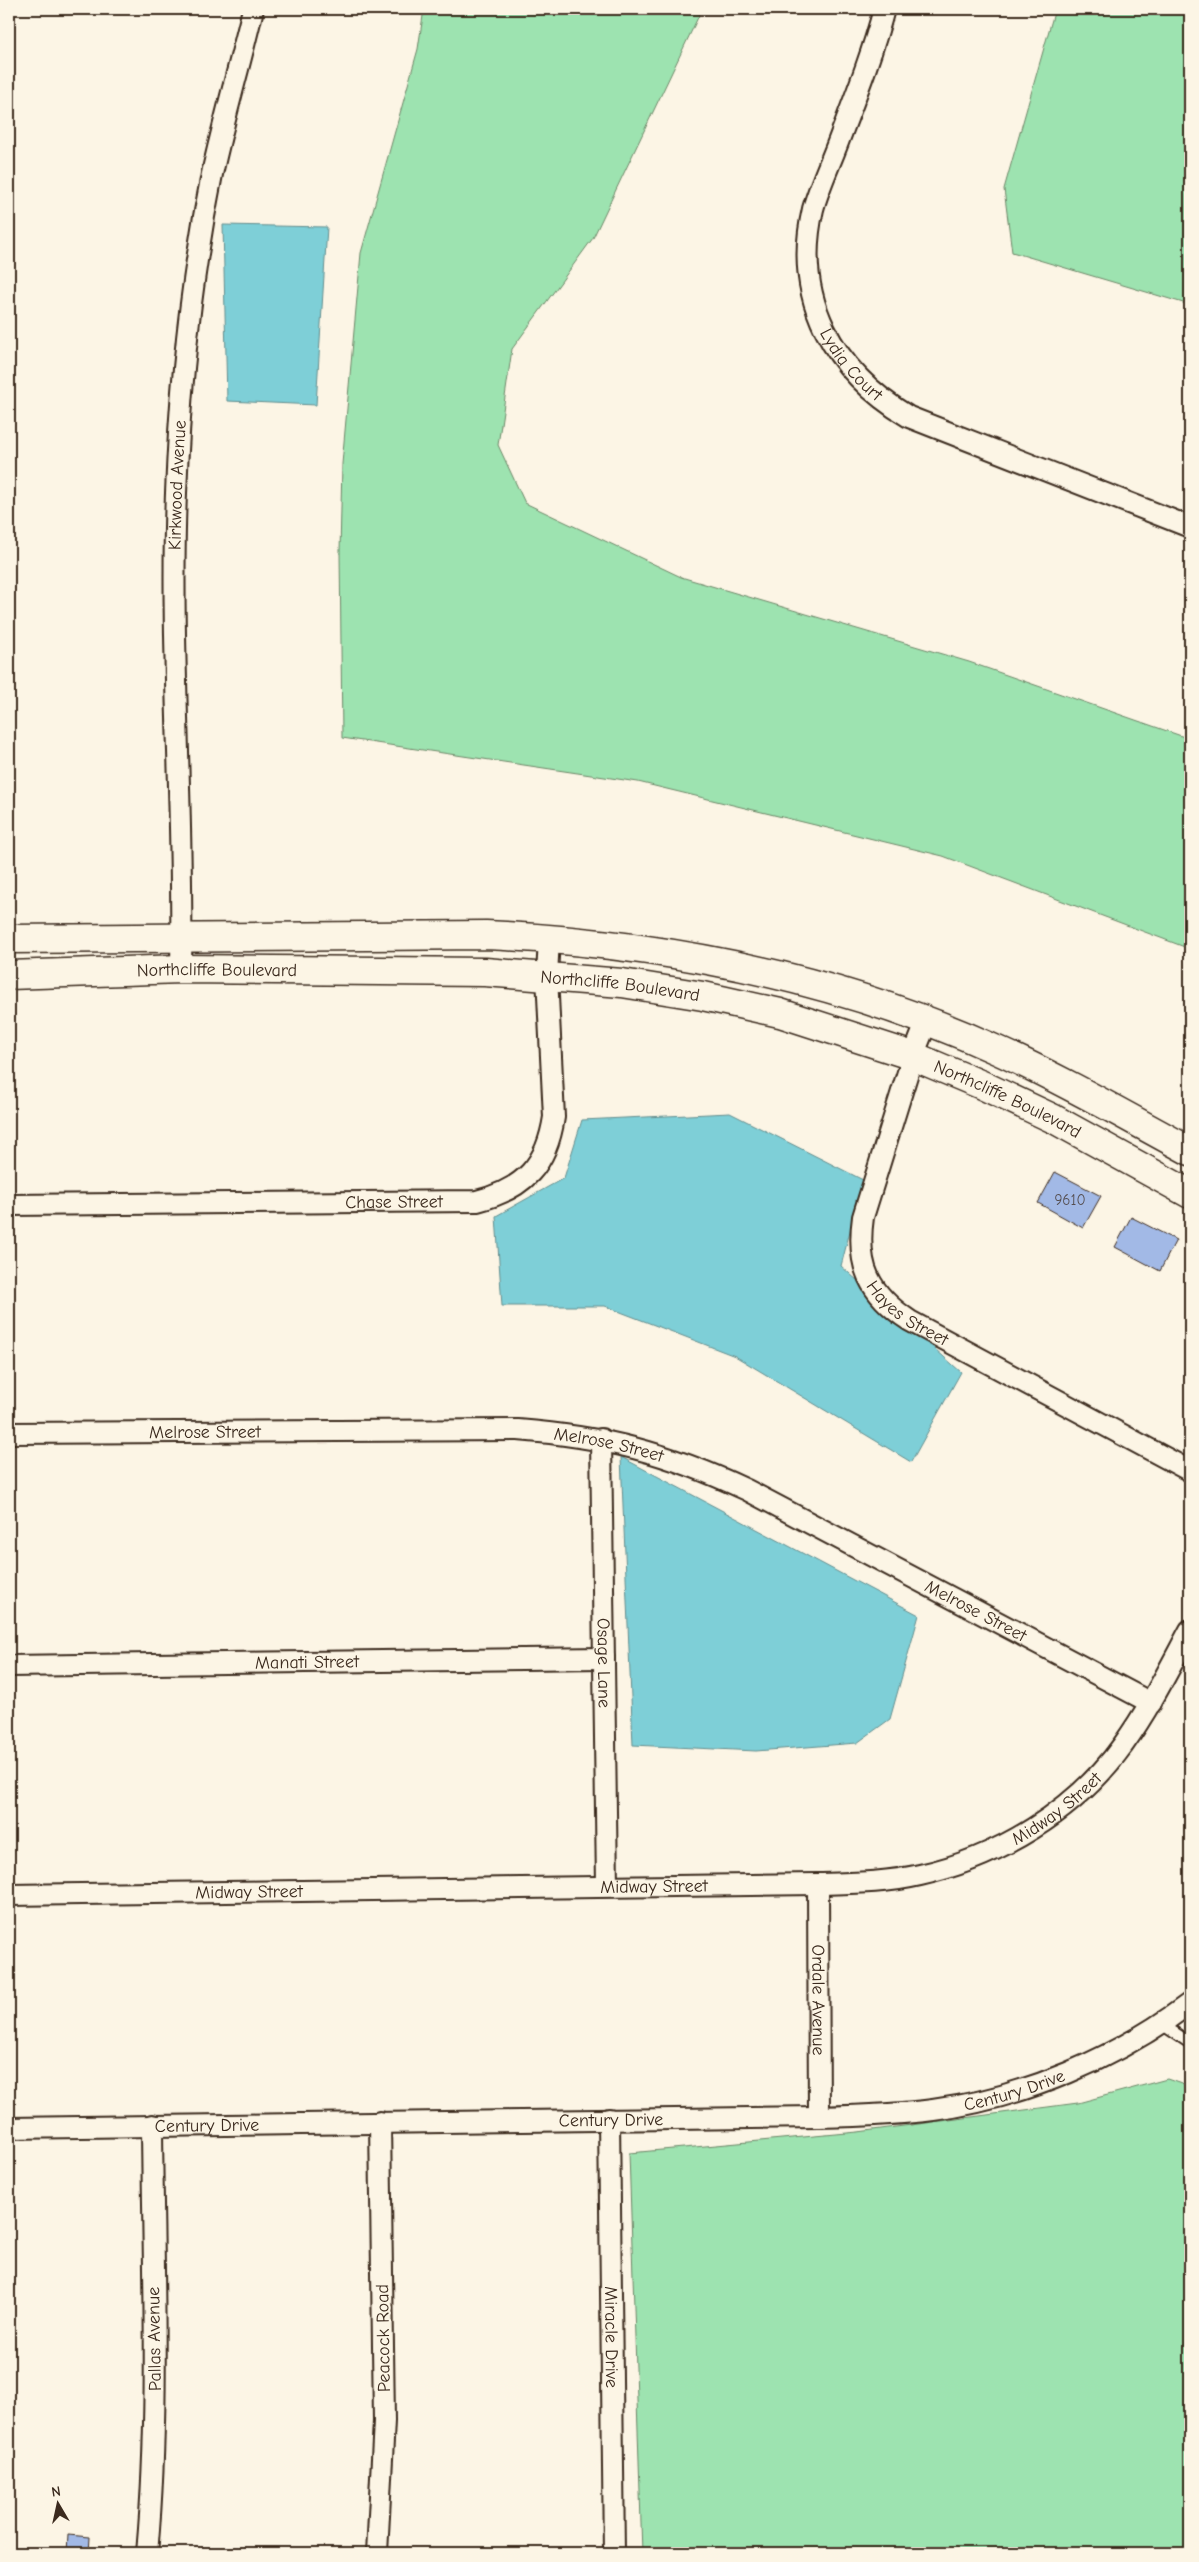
<svg xmlns="http://www.w3.org/2000/svg" width="1199" height="2562" viewBox="0 0 1199 2562" font-family="'Comic Neue',sans-serif">
<style>
.green{fill:#9de3b0;stroke:#6c8667}
.water{fill:#7ecfd7;stroke:#638d8d}
.building{fill:#a2b9e6;stroke:#3b2a1e}
.lines{fill:none;stroke-linecap:round;stroke-linejoin:round}
.lane-casing{stroke:#3b2a1e;stroke-width:14}
.street-casing{stroke:#3b2a1e;stroke-width:24}
.secondary-casing{stroke:#3b2a1e;stroke-width:31}
.lane{stroke:#fcf5e5;stroke-width:10}
.street{stroke:#fcf5e5;stroke-width:20}
.secondary{stroke:#fcf5e5;stroke-width:28}
.labels{text-anchor:middle;stroke-width:4;stroke-linejoin:round;paint-order:stroke}
.number-label{font-size:15px;fill:#554e50}
.street-label{font-size:18px;fill:#3b2a1e;stroke:#fcf5e5}
</style>
<rect width="100%" height="100%" fill="#fcf5e5"/>
<filter id="ink" filterUnits="userSpaceOnUse"><feTurbulence type="fractalNoise" baseFrequency=".02" numOctaves="2"/><feDisplacementMap in="SourceGraphic" scale="10" xChannelSelector="R" yChannelSelector="G"/><feConvolveMatrix kernelMatrix="1 2 1 2 8 2 1 2 1" color-interpolation-filters="sRGB"/></filter>
<g filter="url(#ink)">
<!-- green -->
<path class="green" d="M 424,9 L 702,9 L 593,238 L 512,349 L 498,445 L 525,503 L 681,577 L 969,662 L 1190,739 L 1190,949 L 943,856 L 638,782 L 342,738 L 340,552 L 342,464 L 361,253 L 418,49 Z
M 1055,9 L 1190,9 L 1190,305 L 1012,252 L 1004,189 Z
M 1167,2079 L 1190,2087 L 1190,2553 L 642,2553 L 629,2153 L 858,2132 L 1078,2103 Z"/>
<!-- water -->
<path class="water" d="M 223,225 L 327,227 L 316,405 L 227,401 Z
M 730,1113 L 863,1180 L 841,1266 L 961,1372 L 911,1462 L 735,1356 L 605,1306 L 502,1306 L 496,1216 L 564,1178 L 582,1120 Z
M 621,1457 L 919,1615 L 890,1719 L 857,1743 L 756,1751 L 633,1745 Z"/>
<!-- building -->
<path class="building" d="M 1055,1172 L 1101,1196 L 1083,1228 L 1038,1203 Z
M 1131,1217 L 1176,1240 L 1160,1271 L 1115,1247 Z
M 68,2535 L 90,2537 L 89,2553 L 67,2553 Z"/>
<g class="lines">
<defs>
<path id="lane" d="M 1160,2023 L 1190,2043"/>
<g id="street">
<path id="s1" d="M 884,9 C 872,55 854,100 837,145 C 829,166 819,187 813,209 C 792,299 834,372 909,417 L 1190,527"/>
<path id="s2" d="M 181,969 C 184,810 170,651 176,493 C 180,386 191,278 212,174 C 224,119 240,64 253,9"/>
<path id="s3" d="M 927,1021 L 913,1056 L 863,1217 C 856,1266 869,1294 910,1321 L 1190,1471"/>
<path id="s4" d="M 9,1205 L 477,1201 C 524,1189 547,1165 554,1117 L 547,976 L 549,938"/>
<path id="s5" d="M 9,1433 L 518,1430 C 606,1437 666,1452 747,1490 L 1151,1703"/>
<path id="s6" d="M 601,1439 L 607,1886"/>
<path id="s7" d="M 9,1666 L 604,1658"/>
<path id="s8" d="M 818,1884 L 819,2117"/>
<path id="s9" d="M 9,1895 L 818,1884 C 852,1883 886,1883 920,1875 C 998,1858 1076,1811 1123,1745 C 1149,1709 1169,1669 1190,1630"/>
<path id="s10" d="M 609,2119 L 614,2553"/>
<path id="s11" d="M 9,2128 L 819,2117 C 857,2116 895,2115 933,2110 C 1024,2098 1117,2058 1190,2003"/>
<path d="M 147,2553 C 160,2411 153,2267 152,2125"/>
<path d="M 377,2553 L 384,2421 L 380,2122"/>
</g>
<g id="secondary">
<path d="M 9,939 L 486,935 C 663,943 838,977 999,1051 C 1065,1081 1127,1117 1190,1151"/>
<path id="s12" d="M 9,975 L 181,969 L 485,972 L 622,983 L 703,996 L 780,1013 L 913,1056 L 982,1085 L 1054,1119 L 1190,1194"/>
</g>
</defs>
<!-- lane casing -->
<use href="#lane" class="lane-casing"/>
<!-- street casing -->
<use href="#street" class="street-casing"/>
<!-- secondary casing -->
<use href="#secondary" class="secondary-casing"/>
<!-- lane -->
<use href="#lane" class="lane"/>
<!-- street -->
<use href="#street" class="street"/>
<!-- secondary -->
<use href="#secondary" class="secondary"/>
</g>
</g>
<g class="labels">
<!-- number labels -->
<g class="number-label">
<text x="1070" y="1205">9610</text>
</g>
<!-- street labels -->
<g class="street-label">
<text dy="6" stroke="none"><textPath href="#s1" startOffset="380">Lydia Court</textPath></text>
<text dy="6" stroke="none"><textPath href="#s2" startOffset="484">Kirkwood Avenue</textPath></text>
<text dy="6" stroke="none"><textPath href="#s12" startOffset="208">Northcliffe Boulevard</textPath></text>
<text dy="6" stroke="none"><textPath href="#s12" startOffset="612">Northcliffe Boulevard</textPath></text>
<text dy="6" stroke="none"><textPath href="#s12" startOffset="1018">Northcliffe Boulevard</textPath></text>
<text dy="6" stroke="none"><textPath href="#s4" startOffset="385">Chase Street</textPath></text>
<text dy="6" stroke="none"><textPath href="#s3" startOffset="322">Hayes Street</textPath></text>
<text dy="6" stroke="none"><textPath href="#s5" startOffset="196">Melrose Street</textPath></text>
<text dy="6" stroke="none"><textPath href="#s5" startOffset="601">Melrose Street</textPath></text>
<text dy="6" stroke="none"><textPath href="#s5" startOffset="1006">Melrose Street</textPath></text>
<text dy="6" stroke="none"><textPath href="#s7" startOffset="298">Manati Street</textPath></text>
<text dy="6" stroke="none"><textPath href="#s6" startOffset="224">Osage Lane</textPath></text>
<text dy="6" stroke="none"><textPath href="#s9" startOffset="1065">Midway Street</textPath></text>
<text dy="6" stroke="none"><textPath href="#s9" startOffset="645">Midway Street</textPath></text>
<text dy="6" stroke="none"><textPath href="#s9" startOffset="240">Midway Street</textPath></text>
<text dy="6" stroke="none"><textPath href="#s8" startOffset="116">Ordale Avenue</textPath></text>
<text dy="6" stroke="none"><textPath href="#s11" startOffset="1008">Century Drive</textPath></text>
<text dy="6" stroke="none"><textPath href="#s11" startOffset="602">Century Drive</textPath></text>
<text dy="6" stroke="none"><textPath href="#s11" startOffset="198">Century Drive</textPath></text>
<text dy="6" stroke="none"><textPath href="#s10" startOffset="218">Miracle Drive</textPath></text>
<text transform="translate(383 2338) rotate(-91)" y="6">Peacock Road</text>
<text transform="translate(154 2339) rotate(-91)" y="6">Pallas Avenue</text>
</g>
</g>
<!-- margin -->
<rect width="1199" height="2562" fill="none" stroke="#fcf5e5" stroke-width="30"/>
<rect x="15" y="15" width="1169" height="2532" fill="none" stroke="#3b2a1e" stroke-width="2" filter="url(#ink)"/>
<!-- north arrow -->
<g transform="translate(58 2504) rotate(351)" stroke="#fcf5e5" stroke-width="4" paint-order="stroke">
<path d="M0-4L9 19L0 12L-9 19Z" fill="#3b2a1e"/>
<text y="-8" font-size="14" font-weight="bold" text-anchor="middle" fill="#3b2a1e">N</text>
</g>
</svg>
